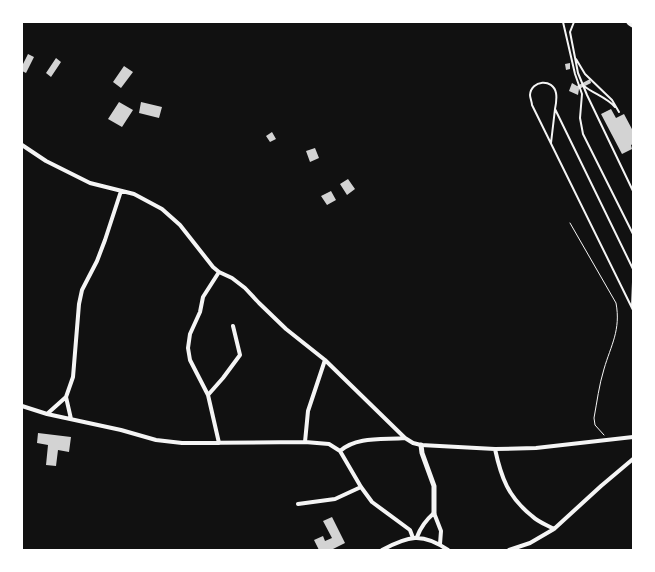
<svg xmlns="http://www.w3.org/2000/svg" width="655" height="572" viewBox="0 0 655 572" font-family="'Source Serif 4',serif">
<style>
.building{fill:#d3d3d3}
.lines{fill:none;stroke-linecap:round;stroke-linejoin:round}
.path{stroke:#f5f5f5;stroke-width:1}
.service{stroke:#f5f5f5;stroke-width:2}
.minor{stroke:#f5f5f5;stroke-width:4}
.tertiary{stroke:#f5f5f5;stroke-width:5}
.motorway{stroke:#f5f5f5;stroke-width:7}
</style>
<rect width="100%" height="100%" fill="#111"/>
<!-- building -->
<path class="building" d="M 28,54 L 34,57 L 26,73 L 22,71 L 22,66 Z
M 56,58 L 61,62 L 51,77 L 46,73 Z
M 570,63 L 570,69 L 566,70 L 565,64 Z
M 124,66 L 133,72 L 121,88 L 113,82 Z
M 590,79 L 591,83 L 579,89 L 578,95 L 569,91 L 572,83 L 577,86 Z
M 119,102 L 133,110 L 122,127 L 108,119 Z
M 141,102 L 162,107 L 159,118 L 139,113 Z
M 611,109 L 616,118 L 624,114 L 633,131 L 633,144 L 631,145 L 632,149 L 622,154 L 601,114 Z
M 272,132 L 276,139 L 270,142 L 266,136 Z
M 315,148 L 319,158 L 310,162 L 306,151 Z
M 348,179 L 355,189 L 347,195 L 340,184 Z
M 331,191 L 336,200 L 327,205 L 321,196 Z
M 38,433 L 71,437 L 69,452 L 58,450 L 56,466 L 46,465 L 48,445 L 37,443 Z
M 332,517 L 345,543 L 331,550 L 319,550 L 314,540 L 323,536 L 325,541 L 332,538 L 323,521 Z"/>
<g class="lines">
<!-- path -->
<path class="path" d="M 570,223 L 616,303 C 621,330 611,345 604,369 C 599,385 597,402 594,418 L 595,425 L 604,435"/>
<!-- service -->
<path class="service" d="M 563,22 L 575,74 L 582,94 L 580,118 L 583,134 L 633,234
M 574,22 L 570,32 L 578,73 L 587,95 L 633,191
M 576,59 L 585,74 L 612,100 L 619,112
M 584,86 C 594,94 606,97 615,107
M 551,143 L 555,109
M 633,269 L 555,109 C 556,104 557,98 556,93 C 553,78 531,80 530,95 C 530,98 532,102 532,105 L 633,310
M 632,306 L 633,282"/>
<!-- minor -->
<path class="minor" d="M 22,145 L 46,161 L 90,183 L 134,194 L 162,209 L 180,225 L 213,267 L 219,272 L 232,278 L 245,288 L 259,303 L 286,329 L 325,360 L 405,438 L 413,443 L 421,445 L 495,449 L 536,448 L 633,437
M 208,395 L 223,378 L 240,355 L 233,326
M 22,406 L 47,414 L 121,430 L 156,440 L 182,443 L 305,442 L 329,444 L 340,451 C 357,436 384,440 405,438
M 47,414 L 66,397
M 71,419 L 66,397 L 73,377 L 79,304 L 82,290 L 97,261 L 105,240 L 121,191
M 305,442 L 308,411 L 325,360
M 219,443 L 208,395 L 190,360 L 188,348 L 190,334 L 200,312 L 203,297 L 219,272
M 495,449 C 501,477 508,497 532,516 C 538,522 547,525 554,529
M 340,451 L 361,487 L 372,502 L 410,530 L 413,538
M 298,504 L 335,499 L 361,487
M 417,537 C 421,526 426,520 434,513 L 441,531 L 440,544
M 382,550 C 408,536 422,532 448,550
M 509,550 L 530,543 L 554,529 L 601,486 L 633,459"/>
<!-- tertiary -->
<path class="tertiary" d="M 421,445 L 422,453 L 434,486 L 434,513"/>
<!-- motorway -->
<path class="motorway" d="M 630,22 L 633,24"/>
</g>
<!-- border -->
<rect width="655" height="572" fill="none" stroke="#ffffff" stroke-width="46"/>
</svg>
